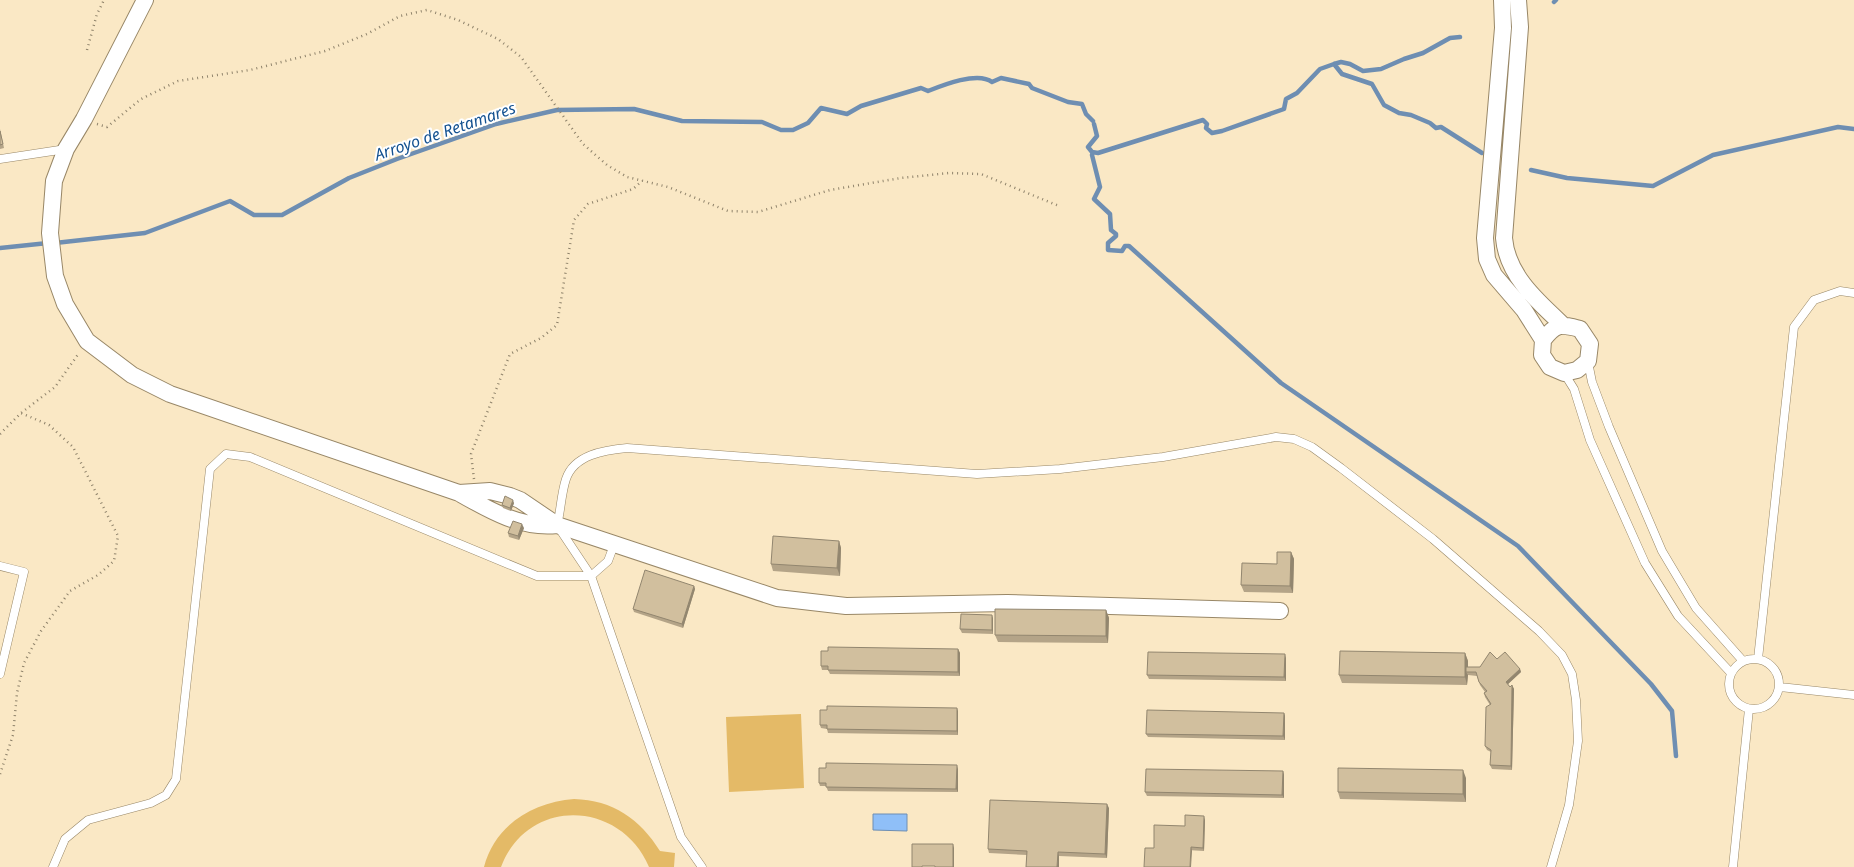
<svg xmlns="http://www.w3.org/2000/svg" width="1854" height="867" viewBox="0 0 1854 867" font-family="'Noto Sans',sans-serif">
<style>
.green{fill:#e4ba67}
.water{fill:#8fbff8;stroke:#6e8eb2}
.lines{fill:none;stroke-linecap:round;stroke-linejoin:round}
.stream{stroke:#6e8eb2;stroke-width:4.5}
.lane-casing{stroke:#988767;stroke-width:9}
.street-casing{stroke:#988767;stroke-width:18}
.path{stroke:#8f836b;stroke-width:2.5;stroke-dasharray:1 4;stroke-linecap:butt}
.lane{stroke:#fff;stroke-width:8}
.street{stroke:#fff;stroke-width:16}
.wall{fill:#b4a488}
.shaded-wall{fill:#92866f}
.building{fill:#d1bf9e;stroke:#92866f}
.labels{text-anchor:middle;stroke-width:4;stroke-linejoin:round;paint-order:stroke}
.water-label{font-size:16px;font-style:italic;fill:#135190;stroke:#fff}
</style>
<rect width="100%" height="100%" fill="#fae8c5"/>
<!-- green -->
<path class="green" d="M 801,714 L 804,788 L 729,792 L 726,717 Z
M 574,799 C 613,800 640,819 660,851 L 675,853 L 674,867 L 649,867 C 621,800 528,796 501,867 L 484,867 C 495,825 533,802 574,799 Z"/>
<!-- water -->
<path class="water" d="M 873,814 L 907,814 L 907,831 L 873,830 Z"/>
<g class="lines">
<!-- stream -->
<path class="stream" d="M 1554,2 L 1556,0
M 1334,64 L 1342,74 L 1372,84 L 1384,105 L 1399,113 L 1411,115 L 1430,123 L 1436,128 L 1441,127 L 1482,153
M 1094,124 L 1097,136 L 1088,147 L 1092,152 L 1098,153 L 1203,120 L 1207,124 L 1206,128 L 1212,133 L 1222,131 L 1284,109 L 1286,99 L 1297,93 L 1320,69 L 1334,64 L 1341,62 L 1350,64 L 1363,71 L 1381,69 L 1404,59 L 1423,53 L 1450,38 L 1460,37
M 1092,155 L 1100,187 L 1094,199 L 1110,214 L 1111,230 L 1116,234 L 1116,236 L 1108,243 L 1108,250 L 1122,251 L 1125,246 L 1129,246 L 1281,383 L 1518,546 L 1651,684 L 1672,711 L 1676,756
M 1531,170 L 1567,178 L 1653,186 L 1713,155 L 1838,127 L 1854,129
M 55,243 L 145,233 L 230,201 L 254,215 L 282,215 L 349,178 L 397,159 L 496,124 L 557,110 L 634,109 L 682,121 L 762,122 L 781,130 L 793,130 L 808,123 L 821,108 L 847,114 L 861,106 L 921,88 L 928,91 C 943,85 978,71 992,82 L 1001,78 L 1029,84 L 1032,88 L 1068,102 L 1082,104 L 1086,114 L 1093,121
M 0,248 L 48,243"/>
<defs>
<path id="lane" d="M 0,159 L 66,149
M 1588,362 L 1592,382 L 1609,427 L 1662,551 L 1696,608 L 1743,661
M 1564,373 L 1574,389 L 1590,440 L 1645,563 L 1678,616 L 1731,673
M 0,566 L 24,572 L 0,674
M1729 684a25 25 0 1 1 50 0a25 25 0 1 1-50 0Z
M 1758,659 L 1794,327 L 1814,300 L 1840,291 L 1854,293
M 1780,687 L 1854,695
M 53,867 L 65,839 L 88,820 L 151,803 L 166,795 L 176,779 L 210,469 L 226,454 L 250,457 L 537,576 L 591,576 L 608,561 L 614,545
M 702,867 L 681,837 L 591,576 L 557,525 C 561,510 561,494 566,479 C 574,455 604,450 627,448 L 977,474 L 1060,469 L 1163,457 L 1276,437 L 1294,439 L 1312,447 L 1341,468 L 1433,539 L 1539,631 L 1562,655 L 1572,674 L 1576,700 L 1578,741 L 1569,805 L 1551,867
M 1733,867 L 1749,709"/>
<path id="street" d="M 145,0 L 84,119 L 66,149 L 54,181 L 50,233 L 55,276 L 65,304 L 87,341 L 132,375 L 170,394 L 459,493 C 489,510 521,529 557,525
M 1502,0 L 1503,28 L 1485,238 L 1487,259 L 1494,275 L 1524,310 L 1543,340 L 1542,355 L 1550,367 L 1564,373 L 1577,370 L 1588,361 L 1590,344 L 1580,329 C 1561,324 1556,323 1543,340
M 1518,0 L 1520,27 L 1504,238 C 1507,275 1537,301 1563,325
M 459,493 L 490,491 L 510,496 L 520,500 L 557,525 L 777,598 L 846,606 L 1007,603 L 1280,611"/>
</defs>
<!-- lane casing -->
<use href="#lane" class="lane-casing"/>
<!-- street casing -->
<use href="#street" class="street-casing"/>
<!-- path -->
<path class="path" d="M 87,50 L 97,14 L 104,0
M 97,124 L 107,127 L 141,99 L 178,81 L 250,70 L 325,51 L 367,34 L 400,16 L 427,10 L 458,20 L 498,39 L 521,57 L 583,144 L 607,165 L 627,177 L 668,187 L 728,211 L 758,212 L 830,190 L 901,178 L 949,173 L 981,174 L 1059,206
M 0,434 L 21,413 L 55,387 L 79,353
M 474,479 L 471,454 L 510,354 L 541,338 L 557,325 L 574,220 L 588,204 L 633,189 L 642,181
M 0,774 L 13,735 L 17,693 L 24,663 L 41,631 L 70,591 L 98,575 L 114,561 L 118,536 L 73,447 L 49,425 L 21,413"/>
<!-- lane -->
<use href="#lane" class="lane"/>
<!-- street -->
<use href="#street" class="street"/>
</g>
<!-- wall -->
<path class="wall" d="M 0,129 L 4,148 L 0,149 Z
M 514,503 L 511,511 L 503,508 L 502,505 Z
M 524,528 L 519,540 L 509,537 L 508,533 Z
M 839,541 L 841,548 L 840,576 L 773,571 L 771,564 Z
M 1291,552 L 1294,559 L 1293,593 L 1244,592 L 1241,585 L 1277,564 Z
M 694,586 L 695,589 L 683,628 L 634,612 L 633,609 Z
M 1106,610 L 1109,618 L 1108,643 L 998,642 L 995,635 Z
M 993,618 L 993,634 L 962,633 L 960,629 Z
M 958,649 L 960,653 L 960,676 L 830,674 L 828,670 L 822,670 L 821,666 Z
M 1465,653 L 1468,661 L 1468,667 L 1480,667 L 1497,659 L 1520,669 L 1521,672 L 1508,684 L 1510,687 L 1512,685 L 1514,689 L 1512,770 L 1492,769 L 1490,765 L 1491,752 L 1487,750 L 1485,746 L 1490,705 L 1485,697 L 1484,693 L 1485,692 L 1480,685 L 1477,676 L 1468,675 L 1467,685 L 1342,683 L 1339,675 Z
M 1286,658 L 1286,681 L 1149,679 L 1147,675 Z
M 958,711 L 958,735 L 828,733 L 827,729 L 821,728 L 820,725 Z
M 1284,713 L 1285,716 L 1285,740 L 1148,737 L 1146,734 Z
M 958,769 L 958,792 L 828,791 L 826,786 L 820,786 L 819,783 Z
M 1283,771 L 1284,775 L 1284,798 L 1147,796 L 1145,792 Z
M 1466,778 L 1466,802 L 1340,799 L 1338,792 Z
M 1109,808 L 1107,858 L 1059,856 L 1059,867 L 1026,867 L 1027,855 L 989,853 L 988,849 Z
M 1205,820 L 1204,851 L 1154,848 L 1185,826 Z"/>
<!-- shaded-wall -->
<path class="shaded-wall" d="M 513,500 L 514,503 L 511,511 L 510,508 Z
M 522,524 L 524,528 L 519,540 L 518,536 Z
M 839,541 L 841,548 L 840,576 L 837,568 Z
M 1291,552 L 1294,559 L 1293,593 L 1290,586 Z
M 694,586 L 695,589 L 683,628 L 682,624 Z
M 1106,610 L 1109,618 L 1108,643 L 1106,636 Z
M 992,615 L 993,618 L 993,634 L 992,630 Z
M 958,649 L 960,653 L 960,676 L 958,672 Z
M 1465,653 L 1468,661 L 1468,672 L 1466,672 L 1468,675 L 1467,685 L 1465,677 Z
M 1285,654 L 1286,658 L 1286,681 L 1284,677 Z
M 1520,669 L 1521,672 L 1507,685 L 1506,682 Z
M 1512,685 L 1514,689 L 1512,770 L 1511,766 Z
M 957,708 L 958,711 L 958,735 L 957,731 Z
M 1284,713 L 1285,716 L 1285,740 L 1283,736 Z
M 957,765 L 958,769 L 958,792 L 956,789 Z
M 1463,770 L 1466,778 L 1466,802 L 1463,794 Z
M 1283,771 L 1284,775 L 1284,798 L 1282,795 Z
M 1107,804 L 1109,808 L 1107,858 L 1105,854 Z
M 1204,816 L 1205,820 L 1204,851 L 1203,848 Z
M 953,844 L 954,848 L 954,867 L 953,867 Z
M 1191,847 L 1192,851 L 1191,867 L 1190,867 Z
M 1058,852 L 1059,856 L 1059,867 L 1057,867 Z"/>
<!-- building -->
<path class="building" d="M 0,131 L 3,144 L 0,145 Z
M 505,496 L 513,500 L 510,508 L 502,505 Z
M 513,521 L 522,524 L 518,536 L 508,533 Z
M 773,536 L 839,541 L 837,568 L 771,564 Z
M 1277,552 L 1291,552 L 1290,586 L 1241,585 L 1242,563 L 1277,564 Z
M 645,570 L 694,586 L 682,624 L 633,609 Z
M 995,609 L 1106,610 L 1106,636 L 995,635 Z
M 961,614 L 992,615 L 992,630 L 960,629 Z
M 828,647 L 958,649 L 958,672 L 828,670 L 828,666 L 821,666 L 821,651 L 828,651 Z
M 1340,651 L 1465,653 L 1465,677 L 1339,675 Z
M 1148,652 L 1285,654 L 1284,677 L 1147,675 Z
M 1490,652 L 1497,659 L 1505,652 L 1520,669 L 1506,682 L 1510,687 L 1512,685 L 1511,766 L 1490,765 L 1491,750 L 1485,746 L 1486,707 L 1491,704 L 1484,693 L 1487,691 L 1479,682 L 1476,672 L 1466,672 L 1466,667 L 1480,667 Z
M 827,706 L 957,708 L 957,731 L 827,729 L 827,725 L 820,725 L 820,710 L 827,710 Z
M 1147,710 L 1284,713 L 1283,736 L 1146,734 Z
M 826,763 L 957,765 L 956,789 L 826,787 L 826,783 L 819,783 L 819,768 L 826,768 Z
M 1338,768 L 1463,770 L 1463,794 L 1338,792 Z
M 1146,769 L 1283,771 L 1282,795 L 1145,792 Z
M 990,800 L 1107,804 L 1105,854 L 1058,852 L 1057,867 L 1026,867 L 1027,851 L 988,849 Z
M 1185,815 L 1204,816 L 1203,848 L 1191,847 L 1190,867 L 1144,867 L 1145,848 L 1154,848 L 1154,825 L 1185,826 Z
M 912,844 L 953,844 L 953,867 L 935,867 L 935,866 L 922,866 L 922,867 L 912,867 Z"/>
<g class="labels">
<!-- water labels -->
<g class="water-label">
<text transform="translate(445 131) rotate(-19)" y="6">Arroyo de Retamares</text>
</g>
</g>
</svg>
